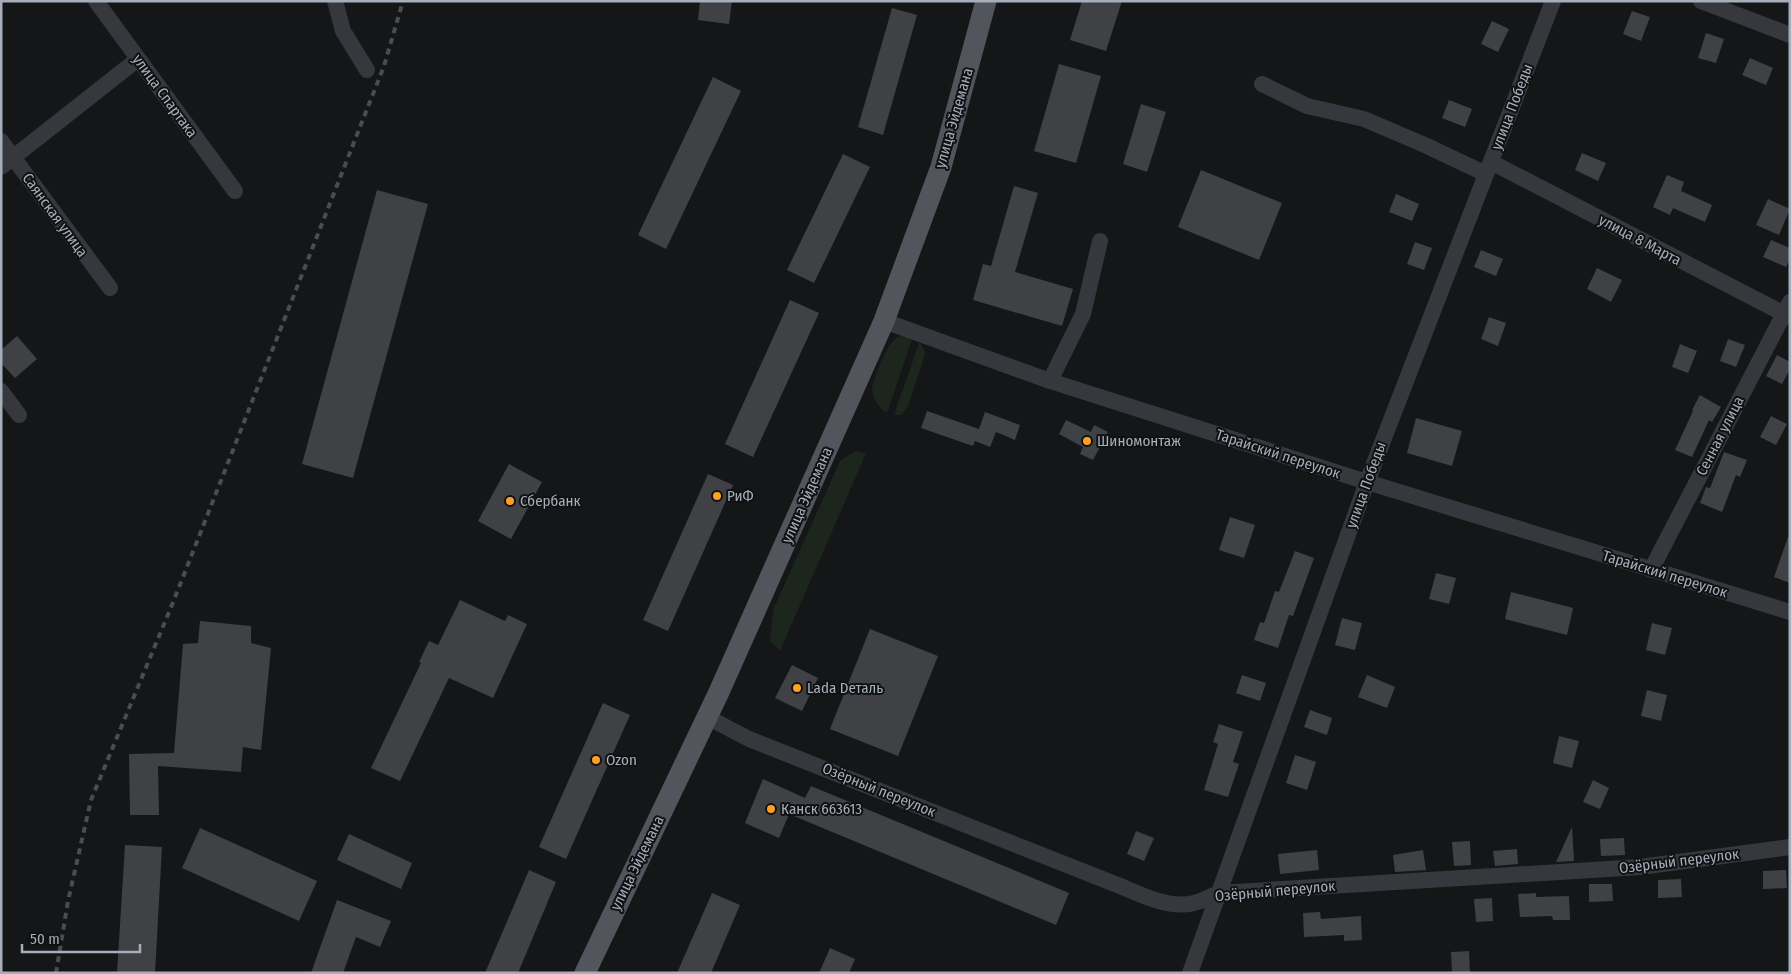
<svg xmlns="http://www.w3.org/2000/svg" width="1791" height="974" viewBox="0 0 1791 974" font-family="'Fira Sans Condensed',sans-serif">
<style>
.green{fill:#1d261d}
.building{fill:#3f4145}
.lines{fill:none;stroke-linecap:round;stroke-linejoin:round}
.minor{stroke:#36383d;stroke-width:16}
.major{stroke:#52555c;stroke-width:21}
.rail{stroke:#494c52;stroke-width:4;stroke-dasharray:6 5;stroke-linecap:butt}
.poi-dot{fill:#ffa026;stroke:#101113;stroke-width:2}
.labels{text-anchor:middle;stroke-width:4;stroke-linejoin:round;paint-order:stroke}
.street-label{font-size:15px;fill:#a6aeb9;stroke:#101113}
.poi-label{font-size:15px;fill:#a6aeb9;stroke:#101113;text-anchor:start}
</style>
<rect width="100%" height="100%" fill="#151618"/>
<!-- green -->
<path class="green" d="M 902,336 L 912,339 L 887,413 C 880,409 873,399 872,390 C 872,381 887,345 895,339 C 897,336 898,337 902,336 Z
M 919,343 L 921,344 L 925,352 L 924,358 L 908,406 L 901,415 L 894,415 Z
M 855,451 L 866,453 L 780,651 L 770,641 L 773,610 L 840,461 Z"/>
<!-- building -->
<path class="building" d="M 700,1 L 732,1 L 729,24 L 698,20 Z
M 1082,1 L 1122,1 L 1106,51 L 1070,40 Z
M 892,8 L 917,15 L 883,135 L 858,127 Z
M 1632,11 L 1650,17 L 1641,41 L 1623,34 Z
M 1492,21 L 1509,29 L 1498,52 L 1481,44 Z
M 1706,33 L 1724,39 L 1716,63 L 1698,58 Z
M 1750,58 L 1773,68 L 1766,85 L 1742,75 Z
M 1059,64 L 1101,76 L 1076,163 L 1034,151 Z
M 713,77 L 741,91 L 666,249 L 638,235 Z
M 1449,100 L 1472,109 L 1465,127 L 1442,118 Z
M 1141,104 L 1166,112 L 1147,172 L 1123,164 Z
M 1582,153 L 1606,163 L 1598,181 L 1575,170 Z
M 843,154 L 870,167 L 814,283 L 787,270 Z
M 1201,170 L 1282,203 L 1259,260 L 1178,227 Z
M 1667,175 L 1684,182 L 1681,191 L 1712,205 L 1705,222 L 1673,208 L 1670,215 L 1653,207 Z
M 1014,186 L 1038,193 L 1015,272 L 1073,289 L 1062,326 L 973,300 L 983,264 L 991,266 Z
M 377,190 L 428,204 L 353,478 L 302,464 Z
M 1396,194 L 1419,204 L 1412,221 L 1389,212 Z
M 1768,199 L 1790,209 L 1779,235 L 1756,225 Z
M 1771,240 L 1790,248 L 1790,260 L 1786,267 L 1763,257 Z
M 1415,242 L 1432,248 L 1424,270 L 1407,264 Z
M 1481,250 L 1503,259 L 1496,276 L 1474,267 Z
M 1597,268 L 1622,280 L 1611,302 L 1587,289 Z
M 790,300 L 819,313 L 753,457 L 725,444 Z
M 1489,317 L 1506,323 L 1498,346 L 1481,339 Z
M 17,336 L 37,359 L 15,378 L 1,363 L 1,350 Z
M 1728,339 L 1745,345 L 1736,367 L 1720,361 Z
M 1680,344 L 1697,351 L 1688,373 L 1672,367 Z
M 1777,355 L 1790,362 L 1790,369 L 1782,384 L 1766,376 Z
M 1700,395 L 1721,407 L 1712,422 L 1709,420 L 1692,457 L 1675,450 L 1693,411 L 1692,410 Z
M 927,411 L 979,429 L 985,412 L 1020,425 L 1015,440 L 996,432 L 990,447 L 975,441 L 973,446 L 921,428 Z
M 1771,416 L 1787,424 L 1776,445 L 1760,437 Z
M 1416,418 L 1462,431 L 1452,466 L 1407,453 Z
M 1066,420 L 1091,432 L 1094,425 L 1108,432 L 1093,460 L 1080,454 L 1083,447 L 1059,434 Z
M 1724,452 L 1747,460 L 1740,477 L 1736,475 L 1722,512 L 1700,503 L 1706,487 L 1710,488 Z
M 509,464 L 542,482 L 511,539 L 478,521 Z
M 708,474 L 733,485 L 668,631 L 643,620 Z
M 1230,517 L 1255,525 L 1244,558 L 1219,550 Z
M 1788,537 L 1790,537 L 1790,583 L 1774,577 Z
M 1295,551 L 1314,558 L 1293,616 L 1289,615 L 1278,648 L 1254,640 L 1260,622 L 1264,623 L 1275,591 L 1279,592 Z
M 1436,573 L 1456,578 L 1449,604 L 1429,599 Z
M 1511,592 L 1573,608 L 1567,635 L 1505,619 Z
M 460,600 L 505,621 L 508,615 L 527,624 L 493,698 L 449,678 L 400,781 L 371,768 L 421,663 L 419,662 L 429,641 L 438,645 Z
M 1342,618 L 1362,623 L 1355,650 L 1335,645 Z
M 200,621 L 251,626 L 251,643 L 271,648 L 261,750 L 243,747 L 241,772 L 158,766 L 159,815 L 130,815 L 129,754 L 174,753 L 183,644 L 198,643 Z
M 1652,623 L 1672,628 L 1665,655 L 1646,650 Z
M 870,629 L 938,656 L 898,756 L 830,729 Z
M 792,665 L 818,678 L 802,711 L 775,698 Z
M 1242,675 L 1266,683 L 1260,701 L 1236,693 Z
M 1367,675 L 1395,687 L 1387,708 L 1358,697 Z
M 1647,690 L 1667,695 L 1661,721 L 1641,716 Z
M 603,703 L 630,715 L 566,859 L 539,847 Z
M 1310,710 L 1332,718 L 1327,735 L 1304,727 Z
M 1219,724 L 1243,732 L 1233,762 L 1239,764 L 1228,797 L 1204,790 L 1218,744 L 1213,742 Z
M 1559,736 L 1579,741 L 1572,768 L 1553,763 Z
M 1295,755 L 1316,762 L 1307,790 L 1286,783 Z
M 763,779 L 805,798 L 811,786 L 1069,893 L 1056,925 L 789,814 L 779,838 L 745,823 Z
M 1593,780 L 1609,788 L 1600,809 L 1583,802 Z
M 1572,827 L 1574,861 L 1556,862 Z
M 200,828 L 317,881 L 299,921 L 182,868 Z
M 1136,831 L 1154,838 L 1144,861 L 1127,854 Z
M 349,834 L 412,863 L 401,889 L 337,860 Z
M 1624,838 L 1625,855 L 1601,856 L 1600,839 Z
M 1470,841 L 1471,865 L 1454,866 L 1452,842 Z
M 125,845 L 162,847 L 155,973 L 117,973 Z
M 1517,849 L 1518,864 L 1495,866 L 1493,851 Z
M 1317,850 L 1319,870 L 1280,874 L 1278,854 Z
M 1423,850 L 1426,870 L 1395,872 L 1393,855 Z
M 529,870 L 556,882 L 518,973 L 485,973 Z
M 1786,870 L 1787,888 L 1763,889 L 1763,871 Z
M 1681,879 L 1682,897 L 1658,898 L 1658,880 Z
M 1589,884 L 1612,884 L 1613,901 L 1589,902 Z
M 712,893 L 740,905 L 711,973 L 677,973 Z
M 1536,893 L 1536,897 L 1569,896 L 1570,920 L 1553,920 L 1552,916 L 1520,917 L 1518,894 Z
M 1492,898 L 1493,921 L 1476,922 L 1474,899 Z
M 337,900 L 391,921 L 380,947 L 356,937 L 343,973 L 311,973 Z
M 1320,912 L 1321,919 L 1361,916 L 1362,940 L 1344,941 L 1344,935 L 1304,937 L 1303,913 Z
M 830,948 L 855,959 L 849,973 L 819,973 Z
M 1469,951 L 1470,973 L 1452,973 L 1451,952 Z"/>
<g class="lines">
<!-- minor -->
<path class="minor" d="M 96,1 L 235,191
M 335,1 L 343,31 L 367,70
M 1701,1 L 1790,35
M 1262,84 L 1307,106 L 1364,119 L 1427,146 L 1486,174
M 1,141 L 110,288
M 1491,162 L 1790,317
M 1,167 L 138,59
M 884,321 L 1050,381 L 1367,482 L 1790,612
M 1050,381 L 1083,314 L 1100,241
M 1,391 L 19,415
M 1651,570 L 1790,302
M 707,717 L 749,739 L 1115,884 C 1139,893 1168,910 1194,903 C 1202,901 1211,896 1219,893 L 1640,867 L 1790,847
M 1190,973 L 1367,482 L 1553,1"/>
<!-- major -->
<path class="major" d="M 585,973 L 719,692 L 884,321 L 941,167 L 986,1"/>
<!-- rail -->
<path class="rail" d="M 56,973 L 68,901 L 91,800 L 174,600 L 384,66 L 403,1"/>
</g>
<!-- markers -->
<g class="poi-dot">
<circle cx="1087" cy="441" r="5"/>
<circle cx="717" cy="496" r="5"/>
<circle cx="510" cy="501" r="5"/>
<circle cx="797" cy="688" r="5"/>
<circle cx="596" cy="760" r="5"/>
<circle cx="771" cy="809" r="5"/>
</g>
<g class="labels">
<!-- street labels -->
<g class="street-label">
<text transform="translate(165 96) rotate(54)" y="5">улица Спартака</text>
<text transform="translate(1512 107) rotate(-69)" y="5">улица Победы</text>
<text transform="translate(954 118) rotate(-74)" y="5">улица Эйдемана</text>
<text transform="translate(55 215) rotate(54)" y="5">Саянская улица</text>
<text transform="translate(1640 240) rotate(28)" y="5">улица 8 Марта</text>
<text transform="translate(1720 436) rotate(-63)" y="5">Сенная улица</text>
<text transform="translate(1278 454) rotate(18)" y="5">Тарайский переулок</text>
<text transform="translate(1366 485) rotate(-70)" y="5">улица Победы</text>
<text transform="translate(807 495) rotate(-66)" y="5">улица Эйдемана</text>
<text transform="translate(1665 574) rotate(17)" y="5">Тарайский переулок</text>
<text transform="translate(879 790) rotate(22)" y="5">Озёрный переулок</text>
<text transform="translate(1679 861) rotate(-7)" y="5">Озёрный переулок</text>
<text transform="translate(637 863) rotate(-64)" y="5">улица Эйдемана</text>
<text transform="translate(1275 891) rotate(-5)" y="5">Озёрный переулок</text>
</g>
<!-- poi labels -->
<g class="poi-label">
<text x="1097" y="446">Шиномонтаж</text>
<text x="727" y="501">РиФ</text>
<text x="520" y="506">Сбербанк</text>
<text x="807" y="693">Lada Dеталь</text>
<text x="606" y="765">Ozon</text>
<text x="781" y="814">Канск 663613</text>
</g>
</g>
<!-- border -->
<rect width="1791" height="974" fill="none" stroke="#a6aeb9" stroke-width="5"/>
<!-- scale -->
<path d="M22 944v8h118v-8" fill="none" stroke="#a6aeb9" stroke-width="2.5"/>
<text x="30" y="944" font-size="15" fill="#a6aeb9" stroke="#101113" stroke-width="4" paint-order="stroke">50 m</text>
</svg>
